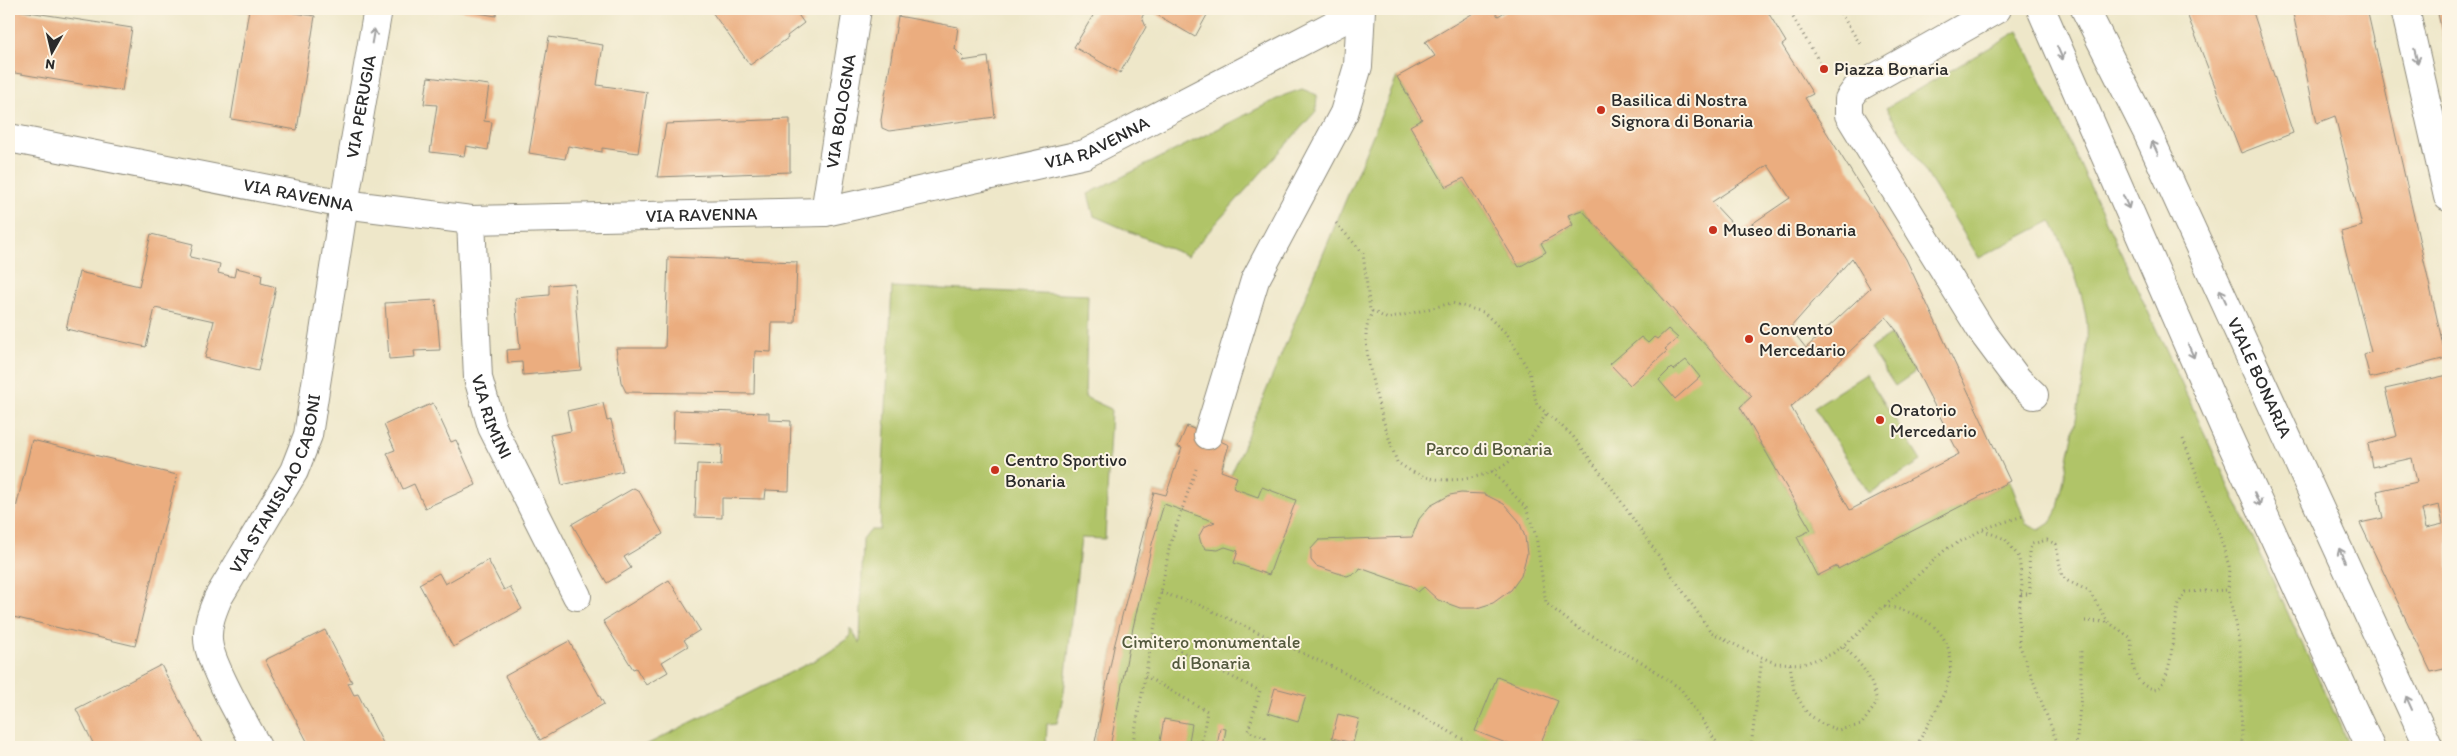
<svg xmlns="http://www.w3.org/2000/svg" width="2457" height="756" viewBox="0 0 2457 756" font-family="Itim,sans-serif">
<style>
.green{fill:#b0c468;stroke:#6e784a}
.building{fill:#ebad7f;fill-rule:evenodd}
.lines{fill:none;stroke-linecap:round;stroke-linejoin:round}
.minor-casing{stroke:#8c897a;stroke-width:30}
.path{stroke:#8c897a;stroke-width:3;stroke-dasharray:1 4;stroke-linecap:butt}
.minor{stroke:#fff;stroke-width:28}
.oneway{stroke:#a0a0a0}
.poi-dot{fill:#c8321e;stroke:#fcf5e5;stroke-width:2}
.labels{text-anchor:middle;stroke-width:4;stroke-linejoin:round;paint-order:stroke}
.poi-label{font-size:18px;fill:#2b2b2b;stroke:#fcf5e5;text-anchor:start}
.street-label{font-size:18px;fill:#2b2b2b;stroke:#fcf5e5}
.park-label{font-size:18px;fill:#53593d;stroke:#fcf5e5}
</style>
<rect width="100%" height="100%" fill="#fcf5e5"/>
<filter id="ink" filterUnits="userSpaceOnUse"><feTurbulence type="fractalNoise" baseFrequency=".02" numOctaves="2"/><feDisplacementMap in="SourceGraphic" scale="10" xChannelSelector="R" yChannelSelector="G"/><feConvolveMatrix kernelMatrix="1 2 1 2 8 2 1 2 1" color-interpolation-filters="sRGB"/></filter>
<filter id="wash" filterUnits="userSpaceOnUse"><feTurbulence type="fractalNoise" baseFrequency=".0096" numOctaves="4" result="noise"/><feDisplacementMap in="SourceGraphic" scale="20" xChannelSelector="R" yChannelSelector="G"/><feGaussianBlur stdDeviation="1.12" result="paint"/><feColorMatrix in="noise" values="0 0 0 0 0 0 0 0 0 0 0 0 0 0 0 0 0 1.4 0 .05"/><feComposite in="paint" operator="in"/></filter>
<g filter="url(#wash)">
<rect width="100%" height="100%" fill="#eee7c9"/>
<!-- green -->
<path class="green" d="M 2018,31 L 2350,747 L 1094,747 L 1114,647 L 1154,492 L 1166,495 L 1182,449 L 1178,447 L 1187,426 L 1229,445 L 1221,471 L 1231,475 L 1397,77 L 1422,119 L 1411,127 L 1446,187 L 1464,178 L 1519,267 L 1546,252 L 1541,243 L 1573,225 L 1568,215 L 1582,210 L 1752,396 L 1740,407 L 1811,530 L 1797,538 L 1817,576 L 1837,566 L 1838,568 L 2010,481 L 2026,524 L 2039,530 L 2050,523 L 2058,508 C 2067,462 2078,417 2084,370 C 2086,353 2089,334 2086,317 C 2081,285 2066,249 2051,221 L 1979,258 L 1886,108 Z
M 1302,89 L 1317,95 L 1316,111 L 1187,256 L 1094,216 L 1088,194 L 1285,95 Z
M 892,287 L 1088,295 L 1085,397 L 1111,409 L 1105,539 L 1081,538 L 1064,692 L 1057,723 L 1047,724 L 1046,747 L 642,747 L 817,659 L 850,637 L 850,628 L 860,643 L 863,539 L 870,530 L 880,530 Z
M 1890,335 L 1915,372 L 1895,386 L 1870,348 Z
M 1866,374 L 1921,461 L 1869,493 L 1814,407 Z"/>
<g id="blocks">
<!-- building -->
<path class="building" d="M 9,9 L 132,28 L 122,91 L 9,72 Z
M 249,9 L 268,9 L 315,16 L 297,130 L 231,119 Z
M 454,9 L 497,9 L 496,16 Z
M 717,9 L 794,9 L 804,23 L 787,36 L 788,38 L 750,65 L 712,12 Z
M 1097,9 L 1207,9 L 1204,13 L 1207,15 L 1195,37 L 1147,9 L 1142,17 L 1146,27 L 1120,73 L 1074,47 Z
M 1480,9 L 1493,9 L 1498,16 L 1510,9 L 1766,9 L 1786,42 L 1782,45 L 1813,94 L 1805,98 L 1906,259 L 2010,481 L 1838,569 L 1837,566 L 1817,576 L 1797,537 L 1811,530 L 1740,407 L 1752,396 L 1582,210 L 1568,215 L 1573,225 L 1541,243 L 1546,252 L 1519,267 L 1464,178 L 1446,187 L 1410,126 L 1422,119 L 1397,77 L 1435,56 L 1425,42 ZM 1768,165 L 1790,198 L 1740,232 L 1712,202 ZM 1852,258 L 1870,288 L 1806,348 L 1790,328 ZM 1886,317 L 1896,330 L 1959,454 L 1850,510 L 1791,407 Z
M 2185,9 L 2252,9 L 2293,133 L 2241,153 Z
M 2292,9 L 2367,9 L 2446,358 L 2370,378 L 2364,355 L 2371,352 L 2341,232 L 2362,226 L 2335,116 L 2317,123 Z
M 2437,9 L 2448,9 L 2448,55 L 2447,55 Z
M 898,16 L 958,27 L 955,49 L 965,59 L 962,61 L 988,57 L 995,117 L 889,131 L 882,128 L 881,120 Z
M 549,37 L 603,45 L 597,85 L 647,92 L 638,153 L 602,148 L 602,152 L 568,146 L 565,159 L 529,153 Z
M 428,77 L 489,85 L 484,121 L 492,122 L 488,150 L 466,146 L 464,156 L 430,152 L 437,105 L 424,104 Z
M 790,119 L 790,172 L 657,177 L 666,124 Z
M 151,234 L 193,244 L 190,257 L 220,264 L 218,273 L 234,277 L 236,268 L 262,274 L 261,283 L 276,287 L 258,371 L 205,358 L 214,321 L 155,308 L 146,347 L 66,329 L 79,272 L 139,286 Z
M 668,257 L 797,262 L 795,323 L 772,323 L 771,352 L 755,351 L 754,394 L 626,392 L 621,382 L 616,348 L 665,348 Z
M 574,283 L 581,370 L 523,375 L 522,362 L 508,363 L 507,350 L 520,349 L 515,298 L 549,295 L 549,285 Z
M 436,300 L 440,350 L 414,351 L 415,357 L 389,359 L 385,303 Z
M 1668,329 L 1678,338 L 1665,349 L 1667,351 L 1630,385 L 1610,364 L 1641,337 L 1648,343 L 1654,337 L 1657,339 Z
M 1686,360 L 1700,377 L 1675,399 L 1659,380 L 1671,368 L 1673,370 Z
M 2448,375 L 2448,668 L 2431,672 L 2360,523 L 2383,518 L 2377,491 L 2417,482 L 2412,458 L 2372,467 L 2368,444 L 2397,436 L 2385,389 ZM 2439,505 L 2443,524 L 2426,528 L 2422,509 Z
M 433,403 L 451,442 L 456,440 L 476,485 L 425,508 L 414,484 L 403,489 L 387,453 L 395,450 L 384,425 Z
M 603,403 L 607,421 L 611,420 L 623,471 L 562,485 L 550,435 L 571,431 L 567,411 Z
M 674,410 L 769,413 L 769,420 L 791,421 L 789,491 L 766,490 L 765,499 L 722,498 L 722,518 L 695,517 L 697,464 L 721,465 L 722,445 L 673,443 Z
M 1187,426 L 1229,445 L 1221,471 L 1237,477 L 1233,488 L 1258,497 L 1262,487 L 1296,500 L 1269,575 L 1234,563 L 1238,551 L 1225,547 L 1218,550 L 1206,549 L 1201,543 L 1199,536 L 1204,527 L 1215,522 L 1164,504 L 1152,544 L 1132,632 L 1110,747 L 1094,747 L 1114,647 L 1154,492 L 1166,495 L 1182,448 L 1178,447 Z
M 32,440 L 177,475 L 135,646 L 9,616 L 9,538 Z
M 634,488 L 639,491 L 663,534 L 624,557 L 631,568 L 607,583 L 572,524 Z
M 1461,493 L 1484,494 L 1504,504 L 1519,521 L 1525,537 L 1527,554 L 1521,576 L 1511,590 L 1493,603 L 1477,608 L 1460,608 L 1438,600 L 1424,587 L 1418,592 L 1411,586 L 1360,568 L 1358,572 L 1347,576 L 1316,566 L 1311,560 L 1311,549 L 1319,540 L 1412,537 L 1419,519 L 1430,506 L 1450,495 Z
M 488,560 L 504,590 L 510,587 L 522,609 L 453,647 L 419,584 L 439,573 L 445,584 Z
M 669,580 L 700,630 L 684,640 L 688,646 L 662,662 L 668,672 L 646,685 L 636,668 L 633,669 L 603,621 Z
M 325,630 L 352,682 L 348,683 L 354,695 L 358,694 L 385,747 L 310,747 L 265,660 Z
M 569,641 L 604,704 L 540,740 L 505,676 Z
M 161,665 L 204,747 L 95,747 L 76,709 Z
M 1497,677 L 1558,701 L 1539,747 L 1516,747 L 1475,731 Z
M 1275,688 L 1306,696 L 1298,722 L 1268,713 Z
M 1338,714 L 1359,719 L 1353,743 L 1332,738 Z
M 1164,719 L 1192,724 L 1188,747 L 1159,747 Z
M 1220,728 L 1226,729 L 1223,747 L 1217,747 Z"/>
</g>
</g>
<g filter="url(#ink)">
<use href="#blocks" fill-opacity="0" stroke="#8c897a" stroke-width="1"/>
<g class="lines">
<defs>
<g id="minor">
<path d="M 1997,9 L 1857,88 L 1849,99 L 1849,115 L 1983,333 L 2018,380 L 2034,395"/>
<path d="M 2041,9 L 2223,425 L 2370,747"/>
<path id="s1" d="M 2085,9 L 2147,132 L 2429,747"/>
<path d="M 2405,9 L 2448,197"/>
<path id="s2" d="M 9,138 L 344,204 L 471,220 L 825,212 L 1085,154 L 1339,22 L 1359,9"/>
<path id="s3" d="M 825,212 L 857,9"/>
<path id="s4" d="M 471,220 L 478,378 L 492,427 L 577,596"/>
<path d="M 1208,435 L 1255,280 L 1344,113 L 1358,66 L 1361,9"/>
<path id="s5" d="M 257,747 C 245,724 208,662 208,639 C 207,624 213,610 218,598 L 294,471 L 308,435 L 344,204 L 378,9"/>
</g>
</defs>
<!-- minor casing -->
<use href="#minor" class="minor-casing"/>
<!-- path -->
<path class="path" d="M 1788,9 L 1826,73
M 1838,9 L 1862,47
M 1336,223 L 1363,253 L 1370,310 L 1388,319 L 1452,303 L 1483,312 L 1507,334 L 1529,371 L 1537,405 L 1572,435 L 1611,487 L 1711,632 L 1743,649 L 1775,663 L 1803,664 L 1832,654 L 1859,633 L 1883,606 C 1926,612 1962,636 1947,685 C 1940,706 1926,727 1916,747
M 1372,311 C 1370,318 1366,327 1366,334 C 1366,371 1385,427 1397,462 C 1403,466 1410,471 1417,474 C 1442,485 1483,480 1506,464 C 1523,452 1535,430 1547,413
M 2183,439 L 2219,532 L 2229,566 L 2228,590
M 1492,471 L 1526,508 L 1536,536 L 1546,603 L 1576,627 L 1643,663 L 1681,689 L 1719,746 L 1725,747
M 1983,529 L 2023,516
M 1161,593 L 1195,603 L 1341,671 L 1477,747
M 2021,594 L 2030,594 L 2029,551 L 2032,544 L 2047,540 L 2056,544 L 2062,576 L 2068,581 L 2089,591 L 2108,622 L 2131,638 C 2132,659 2131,689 2158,689 C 2179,664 2167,619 2185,592 L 2228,590 L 2240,647 L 2242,747
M 1885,606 L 1946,549 L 1982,530 L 2005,539 L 2019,557 L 2022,585 L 2019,612 L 2019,644 L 2059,747
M 2085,621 L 2107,622
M 1153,637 L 1260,691 L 1248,731 L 1265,738 L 1264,747
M 1790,664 L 1794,691 L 1807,713 L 1822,724 L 1838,730 L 1861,725 L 1877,703 C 1872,676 1862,665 1843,646
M 1145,676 L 1207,711 L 1201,747
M 1132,747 L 1170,544 L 1197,466
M 1466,747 L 1468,742
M 1751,747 L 1762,658
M 2076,747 L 2081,696 L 2081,651"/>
<!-- minor -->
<use href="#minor" class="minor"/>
</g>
<!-- one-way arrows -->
<defs><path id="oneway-shaft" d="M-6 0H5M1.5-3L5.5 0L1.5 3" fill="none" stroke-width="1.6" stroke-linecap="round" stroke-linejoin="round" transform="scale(1.25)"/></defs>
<g class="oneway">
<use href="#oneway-shaft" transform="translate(373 36) rotate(-80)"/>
<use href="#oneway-shaft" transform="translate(2060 53) rotate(66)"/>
<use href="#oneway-shaft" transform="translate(2416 56) rotate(76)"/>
<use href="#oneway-shaft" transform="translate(2155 148) rotate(-115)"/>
<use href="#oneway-shaft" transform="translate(2126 202) rotate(66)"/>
<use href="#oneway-shaft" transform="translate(2223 296) rotate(-115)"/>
<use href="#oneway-shaft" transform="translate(2191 351) rotate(66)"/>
<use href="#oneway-shaft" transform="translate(2257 499) rotate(66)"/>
<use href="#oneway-shaft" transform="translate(2342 555) rotate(-114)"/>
<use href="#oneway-shaft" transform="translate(2409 703) rotate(-114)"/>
</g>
</g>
<!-- markers -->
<g class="poi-dot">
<circle cx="1824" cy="69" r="5"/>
<circle cx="1601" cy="110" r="5"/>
<circle cx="1713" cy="230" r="5"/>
<circle cx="1749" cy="339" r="5"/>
<circle cx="1880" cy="420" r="5"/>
<circle cx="995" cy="470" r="5"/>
</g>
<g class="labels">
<!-- poi labels -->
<g class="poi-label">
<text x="1834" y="75">Piazza Bonaria</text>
<text x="1611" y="106">Basilica di Nostra<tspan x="1611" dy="21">Signora di Bonaria</tspan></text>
<text x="1723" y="236">Museo di Bonaria</text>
<text x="1759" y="335">Convento<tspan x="1759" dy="21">Mercedario</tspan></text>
<text x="1890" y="416">Oratorio<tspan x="1890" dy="21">Mercedario</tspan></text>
<text x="1005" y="466">Centro Sportivo<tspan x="1005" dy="21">Bonaria</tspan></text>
</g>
<!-- street labels -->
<g class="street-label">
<text dy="6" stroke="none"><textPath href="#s5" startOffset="681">VIA PERUGIA</textPath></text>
<text dy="6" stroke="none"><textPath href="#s3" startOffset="102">VIA BOLOGNA</textPath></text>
<text dy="6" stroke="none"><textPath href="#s2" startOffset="1105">VIA RAVENNA</textPath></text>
<text dy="6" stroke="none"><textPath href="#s2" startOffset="295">VIA RAVENNA</textPath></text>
<text dy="6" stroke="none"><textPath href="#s2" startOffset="700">VIA RAVENNA</textPath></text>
<text dy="6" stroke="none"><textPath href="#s1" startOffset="408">VIALE BONARIA</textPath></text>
<text dy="6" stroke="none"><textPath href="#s4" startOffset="199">VIA RIMINI</textPath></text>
<text dy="6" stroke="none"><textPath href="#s5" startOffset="291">VIA STANISLAO CABONI</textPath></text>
</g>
<!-- park labels -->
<g class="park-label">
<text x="1489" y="455">Parco di Bonaria</text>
<text x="1211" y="648">Cimitero monumentale<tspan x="1211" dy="21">di Bonaria</tspan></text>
</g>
</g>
<!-- margin -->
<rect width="2457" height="756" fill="none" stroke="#fcf5e5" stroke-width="30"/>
<!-- north arrow -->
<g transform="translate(52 52) rotate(188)" stroke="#fcf5e5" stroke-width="4" paint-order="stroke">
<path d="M0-4L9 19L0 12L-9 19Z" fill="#2b2b2b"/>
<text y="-8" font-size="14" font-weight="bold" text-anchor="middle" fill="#2b2b2b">N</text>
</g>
</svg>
